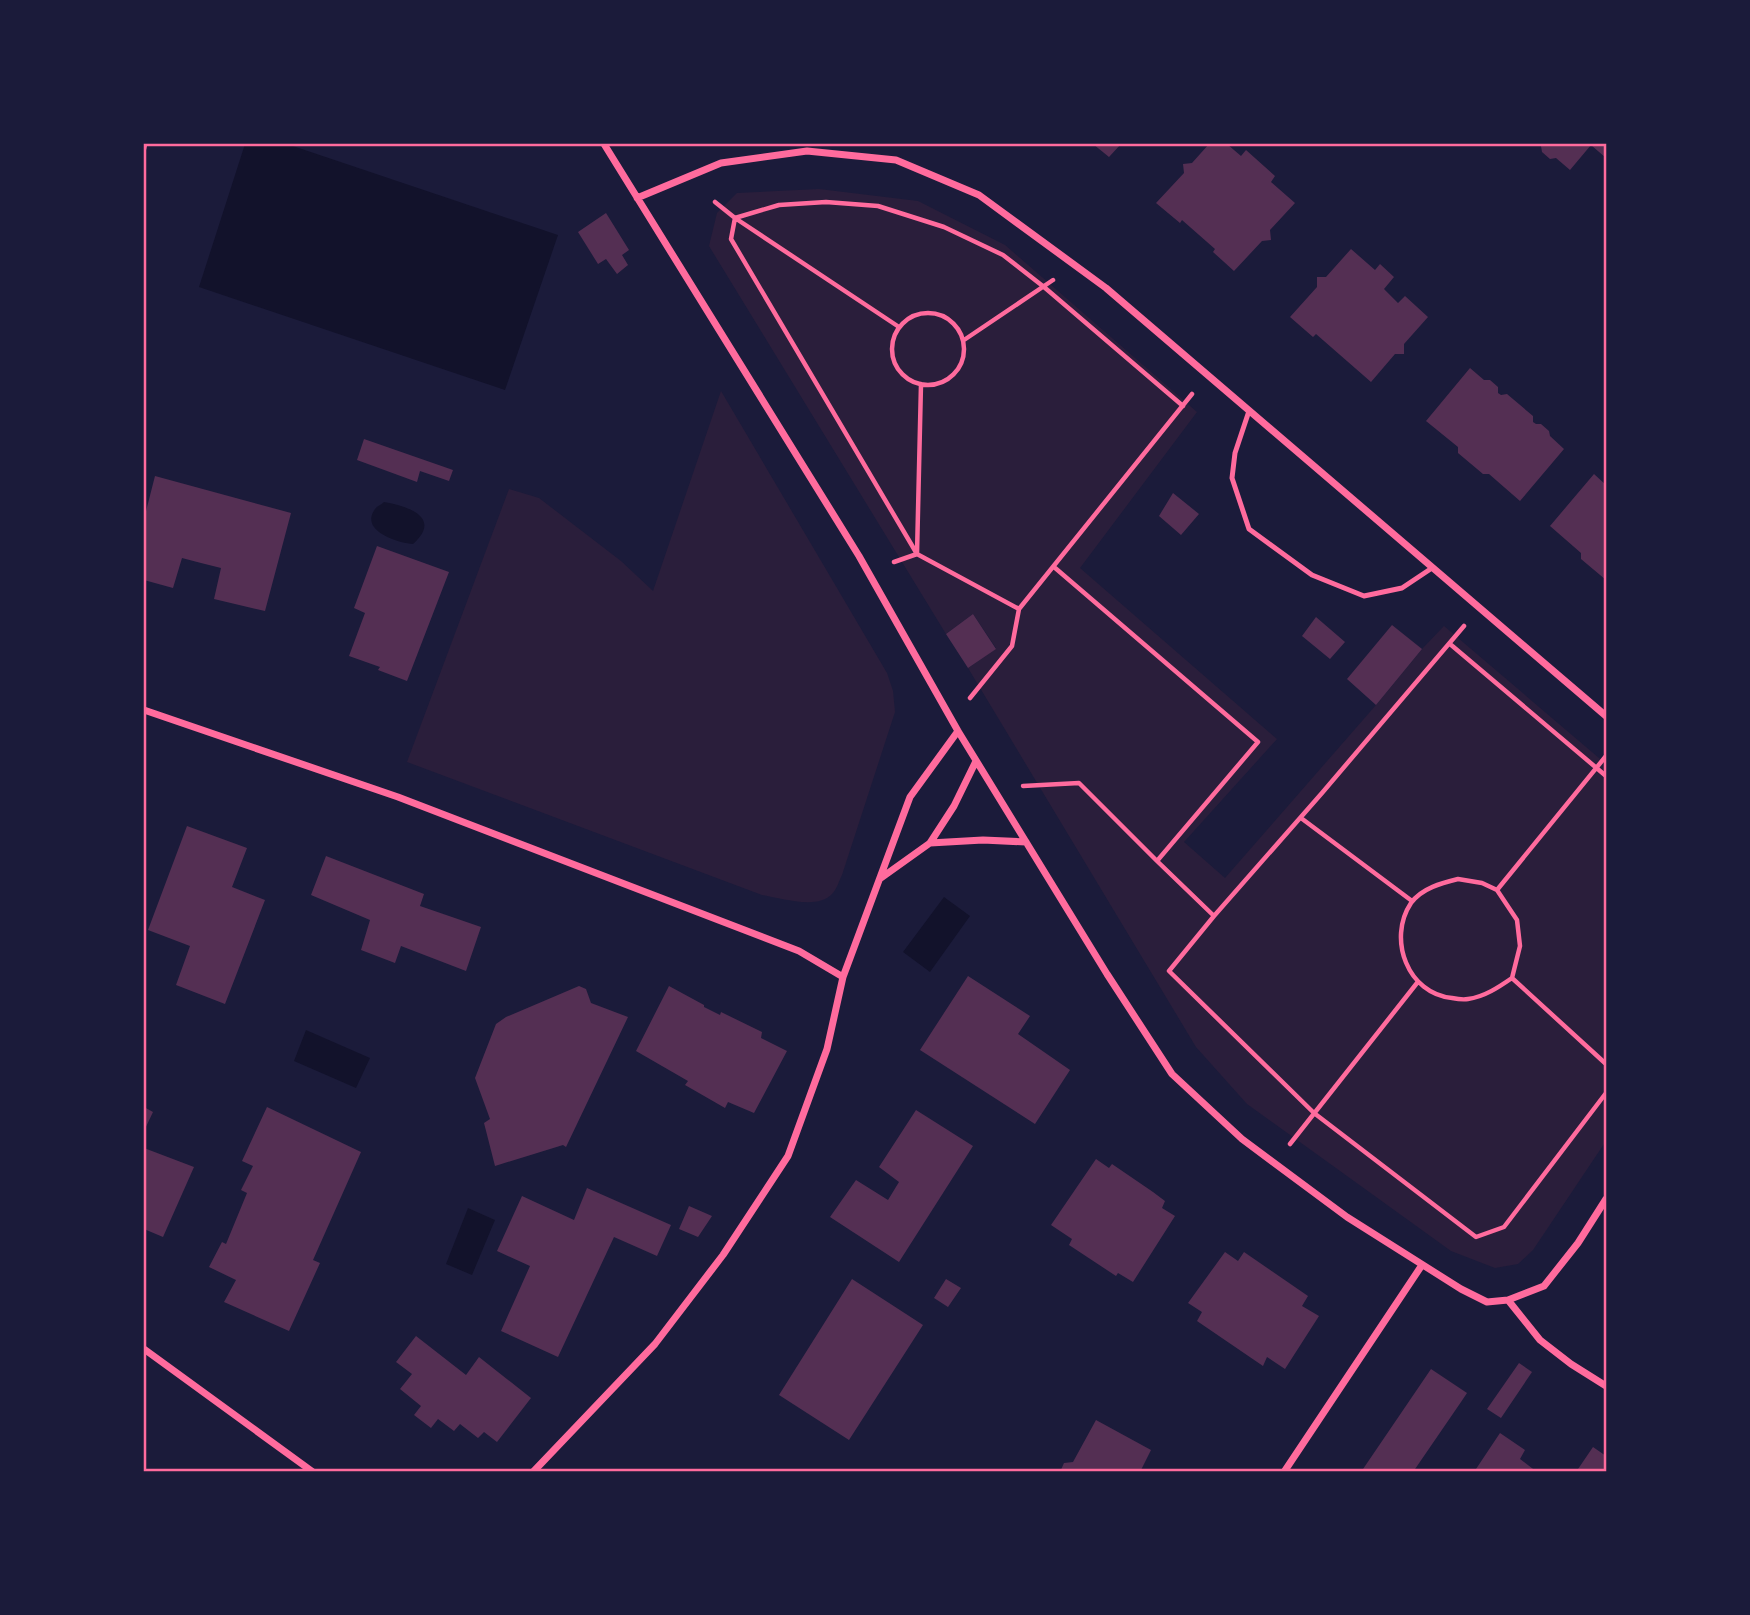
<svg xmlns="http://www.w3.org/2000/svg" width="1750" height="1615" viewBox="0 0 1750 1615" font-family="'Fira Sans',sans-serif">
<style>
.green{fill:#2a1e3b}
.water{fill:#12122b}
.building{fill:#542f53}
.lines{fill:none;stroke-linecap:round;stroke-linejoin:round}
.path{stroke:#ff6b9d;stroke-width:4.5}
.service{stroke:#ff6b9d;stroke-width:5}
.minor{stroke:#ff6b9d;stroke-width:7}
.neatline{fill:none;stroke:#ff6b9d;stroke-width:2.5}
</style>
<rect width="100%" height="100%" fill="#1b1b3a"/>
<!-- green -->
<path class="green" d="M 819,189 L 918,201 L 1005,245 L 1197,412 L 1080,568 L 1277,739 L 1184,842 L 1225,878 L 1376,705 L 1422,649 L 1444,626 L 1606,764 L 1606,1141 L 1533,1250 L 1518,1264 L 1495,1268 L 1451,1251 L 1247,1104 L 1196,1047 L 968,668 L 996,648 L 973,614 L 946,634 L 709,246 L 717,213 L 737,193 Z
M 721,391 L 887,673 L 893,691 L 895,712 L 842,875 C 839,881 837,889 832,894 C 818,910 780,898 762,895 L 407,762 L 509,489 L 539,498 L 621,561 L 653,591 Z"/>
<!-- water -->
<path class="water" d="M 245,144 L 287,144 L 558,235 L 505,390 L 199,287 Z
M 384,502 C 407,506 443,517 413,544 C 398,543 359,531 375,509 C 377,506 381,505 384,502 Z
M 944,897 L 970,916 L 930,972 L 903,952 Z
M 306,1030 L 370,1058 L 356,1088 L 294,1061 Z
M 468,1208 L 495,1220 L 472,1275 L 446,1264 Z"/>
<!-- building -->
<path class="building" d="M 1093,144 L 1121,144 L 1109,157 Z
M 1209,144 L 1227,144 L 1241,156 L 1246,150 L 1275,176 L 1271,182 L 1295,203 L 1270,230 L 1271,240 L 1262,241 L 1234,271 L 1213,252 L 1215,249 L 1182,220 L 1180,223 L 1156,203 L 1184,173 L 1183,164 L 1192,163 Z
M 1538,144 L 1606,144 L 1606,158 L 1591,145 L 1570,170 L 1556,158 L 1550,159 L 1542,152 L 1541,146 Z
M 606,213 L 629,250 L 622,255 L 628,265 L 617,274 L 606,259 L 598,264 L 578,232 Z
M 1351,249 L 1375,270 L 1380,264 L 1394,277 L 1384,289 L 1398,303 L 1405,296 L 1428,317 L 1404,344 L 1404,354 L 1395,354 L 1371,382 L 1316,334 L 1313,337 L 1290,317 L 1317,287 L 1317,277 L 1326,277 Z
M 1470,368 L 1484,380 L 1490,380 L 1498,387 L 1498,393 L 1501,395 L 1507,394 L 1533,416 L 1533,422 L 1536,424 L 1541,424 L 1549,431 L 1550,436 L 1564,449 L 1520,501 L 1489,474 L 1483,474 L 1458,453 L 1458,447 L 1426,421 Z
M 364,439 L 453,470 L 449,481 L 420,471 L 417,482 L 357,460 Z
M 1594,474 L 1606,485 L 1606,580 L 1581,559 L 1581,553 L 1550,526 Z
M 155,476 L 291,513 L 265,611 L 214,599 L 221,568 L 201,563 L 182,558 L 173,588 L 144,580 L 144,519 Z
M 1173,493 L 1199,514 L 1181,535 L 1159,516 Z
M 377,546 L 449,572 L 407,681 L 378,670 L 380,667 L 349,656 L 365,613 L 354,608 Z
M 973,614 L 996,649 L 968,668 L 946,634 Z
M 1316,617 L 1345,642 L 1330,659 L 1302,636 Z
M 1392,625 L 1422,649 L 1376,705 L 1347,679 Z
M 187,826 L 247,848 L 232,887 L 265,900 L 225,1004 L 176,985 L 190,946 L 148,930 Z
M 326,856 L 424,894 L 420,906 L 481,927 L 466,971 L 401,946 L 395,963 L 361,950 L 370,920 L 311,895 Z
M 968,976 L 1030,1016 L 1018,1034 L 1070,1070 L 1035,1124 L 920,1050 Z
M 579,986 L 586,989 L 591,1003 L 628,1017 L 566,1147 L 563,1145 L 495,1166 L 484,1123 L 490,1119 L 475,1078 L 496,1024 L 506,1017 Z
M 669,986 L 704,1005 L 704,1007 L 720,1015 L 721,1012 L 762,1032 L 761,1038 L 787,1051 L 754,1113 L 728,1102 L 725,1108 L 685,1085 L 688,1081 L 636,1051 Z
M 144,1107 L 153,1112 L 144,1131 Z
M 267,1107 L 361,1152 L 313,1260 L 320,1263 L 289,1331 L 224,1302 L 236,1280 L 209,1267 L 222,1242 L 226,1244 L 247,1193 L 241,1190 L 253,1166 L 242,1161 Z
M 916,1110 L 973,1146 L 899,1262 L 830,1217 L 856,1180 L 888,1200 L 899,1182 L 879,1167 Z
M 144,1148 L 194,1167 L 163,1237 L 144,1229 Z
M 1096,1159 L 1109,1168 L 1112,1164 L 1153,1192 L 1165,1201 L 1162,1208 L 1175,1216 L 1133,1282 L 1118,1273 L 1116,1276 L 1069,1245 L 1072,1239 L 1051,1225 Z
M 587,1188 L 671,1225 L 657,1256 L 614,1237 L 558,1357 L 501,1331 L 530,1266 L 497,1251 L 522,1196 L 574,1220 Z
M 689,1206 L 712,1216 L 698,1237 L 679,1229 Z
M 1225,1252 L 1238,1261 L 1244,1252 L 1308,1296 L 1302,1306 L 1319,1316 L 1285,1369 L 1267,1357 L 1263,1366 L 1197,1321 L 1202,1312 L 1188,1303 Z
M 852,1279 L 923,1325 L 849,1440 L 779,1395 Z
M 946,1279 L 961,1288 L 948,1307 L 934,1298 Z
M 416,1336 L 466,1375 L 479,1357 L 531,1398 L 497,1442 L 484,1432 L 478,1438 L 460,1424 L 454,1431 L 438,1419 L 431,1428 L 414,1415 L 421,1406 L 400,1389 L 412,1374 L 396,1362 Z
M 1519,1363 L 1532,1372 L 1501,1418 L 1487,1409 Z
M 1431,1369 L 1467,1393 L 1461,1402 L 1413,1472 L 1361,1472 Z
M 1096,1420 L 1151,1450 L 1140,1472 L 1060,1472 L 1064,1463 L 1073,1462 Z
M 1500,1433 L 1525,1450 L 1520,1459 L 1537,1472 L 1474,1472 Z
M 1593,1447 L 1606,1456 L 1606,1472 L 1576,1472 Z"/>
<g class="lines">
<!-- path -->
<path class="path" d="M 144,149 L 145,144
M 715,202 L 735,218 L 899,327
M892 349a36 36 0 1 1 72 0a36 36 0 1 1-72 0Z
M 964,340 L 1053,280
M 894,562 L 917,554 L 921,384
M 1019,609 L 917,554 L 731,239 L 735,218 L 779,205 L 826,202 L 878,206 L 944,227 L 1003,255 L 1044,287 L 1183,406
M 1464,626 L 1322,793 L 1214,916 L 1169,971 L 1314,1113 L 1476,1237 L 1504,1227 L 1606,1093
M 1450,644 L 1606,776
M 970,698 L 1012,646 L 1019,609 L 1192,394
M 1023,786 L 1079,783 L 1157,861 L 1258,742 L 1054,567
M 1301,818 L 1412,901
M 1157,861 L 1214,916
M 1458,879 L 1482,883 L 1497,890 L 1517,920 L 1520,946 L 1512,978 C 1499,987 1484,997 1468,999 C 1463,1000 1457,999 1452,998 C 1408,994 1387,939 1411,903 C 1422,888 1442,883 1458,879 Z
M 1497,890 L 1606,756
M 1512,978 L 1606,1064
M 1290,1144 L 1417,983"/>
<!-- service -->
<path class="service" d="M 1249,411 L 1235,453 L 1232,478 L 1249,529 L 1312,575 L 1364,596 L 1402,588 L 1432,568"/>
<!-- minor -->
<path class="minor" d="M 604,144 L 859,556 L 958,731 L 1107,974 L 1172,1074 L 1242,1139 L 1347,1217 L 1461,1289 L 1487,1302 L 1508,1300 L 1540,1340 L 1571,1364 L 1606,1386
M 637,198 L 721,163 L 807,151 L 896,160 L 979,195 L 1106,288 L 1606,716
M 144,710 L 398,797 L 799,951 L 843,977
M 930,843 L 983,840 L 1026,842
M 881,878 L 930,843 L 954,806 L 976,761
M 1508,1300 L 1544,1286 L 1578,1243 L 1606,1199
M 144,1349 L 313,1472
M 533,1472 L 655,1344 L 723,1255 L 788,1156 L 827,1049 L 843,977 L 910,797 L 958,731
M 1284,1472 L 1422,1265"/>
</g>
<!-- border -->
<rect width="1750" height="1615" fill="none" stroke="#1b1b3a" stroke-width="290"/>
<rect x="145" y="145" width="1460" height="1325" class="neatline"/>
</svg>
